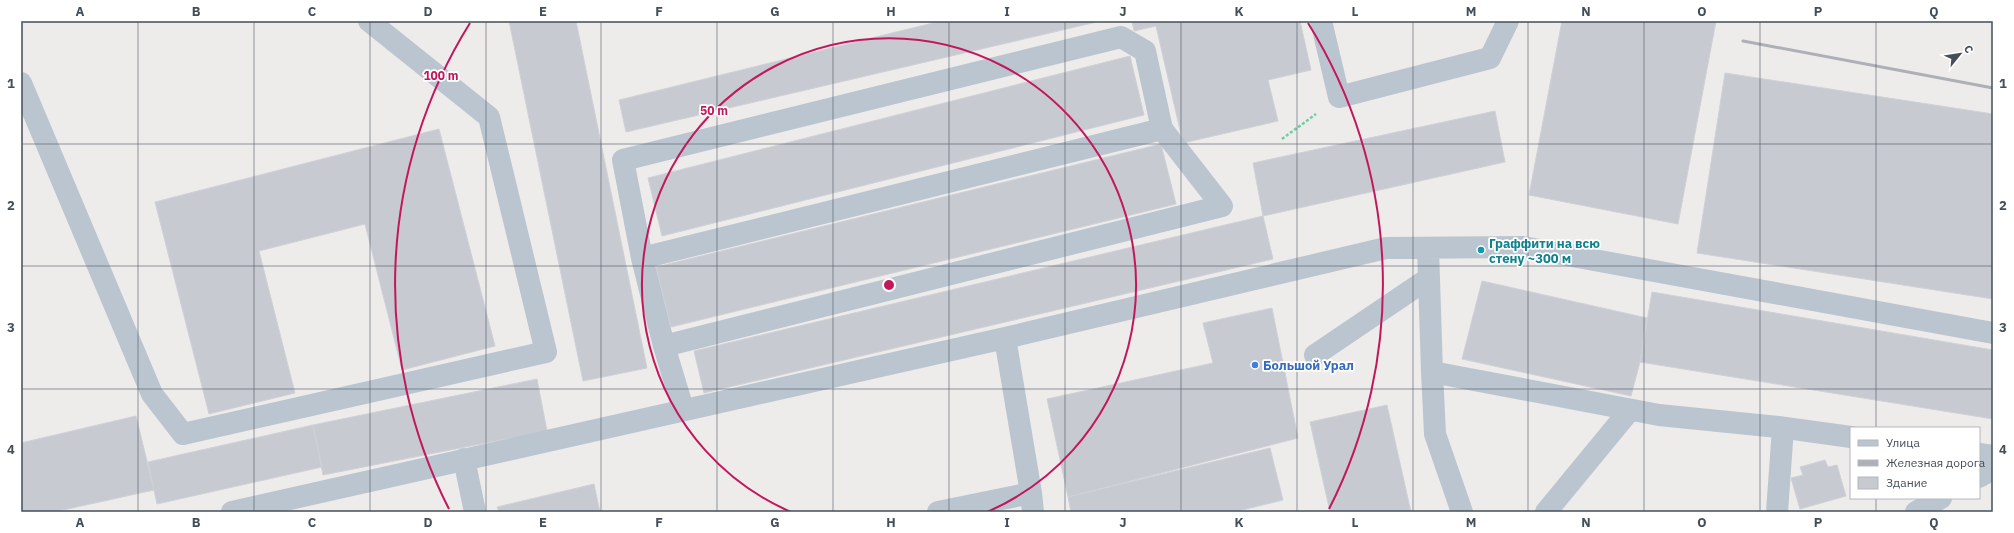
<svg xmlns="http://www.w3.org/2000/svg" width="2014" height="533" viewBox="0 0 2014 533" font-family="'IBM Plex Sans',sans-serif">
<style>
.building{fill:#c7cad1;stroke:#cfd1d7}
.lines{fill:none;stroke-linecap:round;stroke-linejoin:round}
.path{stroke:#6dcea2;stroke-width:2.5;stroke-dasharray:3 2;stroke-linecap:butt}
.minor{stroke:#bbc5cf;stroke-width:22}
.rail{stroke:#adb0b6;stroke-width:3}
.grid{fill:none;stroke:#434e59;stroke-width:1;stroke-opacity:0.55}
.ring{fill:none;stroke:#c2185b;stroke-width:2}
.culture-dot{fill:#0f9aa8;stroke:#fff;stroke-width:1.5}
.shop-dot{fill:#3f7fe0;stroke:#fff;stroke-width:1.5}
.labels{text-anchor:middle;stroke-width:3.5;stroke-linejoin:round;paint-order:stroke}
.culture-label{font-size:13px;font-weight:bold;fill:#0d838f;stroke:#fff;text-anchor:start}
.shop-label{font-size:13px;font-weight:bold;fill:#366cbe;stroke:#fff;text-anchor:start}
.centre{fill:#c2185b;stroke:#fff;stroke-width:2}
.ring-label{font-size:12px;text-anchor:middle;font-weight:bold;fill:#c2185b;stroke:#fff;stroke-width:3.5;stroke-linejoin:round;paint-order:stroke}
.neatline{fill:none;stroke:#434e59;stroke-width:1.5}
.grid-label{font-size:13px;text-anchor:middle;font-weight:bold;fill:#434e59}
</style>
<rect width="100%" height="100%" fill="#eeebeb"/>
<!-- building -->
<path class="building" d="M 509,21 L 576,21 L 647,368 L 583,381 Z
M 941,21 L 1101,21 L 626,132 L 619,100 Z
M 1132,21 L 1300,21 L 1311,70 L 1268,80 L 1278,121 L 1183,143 L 1156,26 L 1134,31 Z
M 1562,21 L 1716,21 L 1678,224 L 1529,195 Z
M 1130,56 L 1144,115 L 662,236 L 648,178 Z
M 1725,73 L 1993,114 L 1993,299 L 1697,253 Z
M 1495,111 L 1505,162 L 1263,216 L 1253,163 Z
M 439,129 L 495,346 L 402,370 L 365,224 L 259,251 L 295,393 L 209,414 L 155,202 Z
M 1161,144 L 1176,204 L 671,327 L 656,267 Z
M 1263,216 L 1273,259 L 704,393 L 694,351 Z
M 1482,281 L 1647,318 L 1640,362 L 1631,396 L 1462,359 Z
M 1652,292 L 1993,350 L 1993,419 L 1640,362 Z
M 1272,308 L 1298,438 L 1068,497 L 1047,399 L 1213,363 L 1203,323 Z
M 537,379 L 547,431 L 323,475 L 313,425 Z
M 1387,405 L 1411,512 L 1330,512 L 1310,422 Z
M 136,416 L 154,490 L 54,512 L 21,512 L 21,443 Z
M 313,425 L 322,467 L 157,504 L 148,462 Z
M 1270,448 L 1283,500 L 1234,512 L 1071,512 L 1068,497 Z
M 1825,460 L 1828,467 L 1837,465 L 1846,496 L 1800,509 L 1791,478 L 1803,475 L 1800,467 Z
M 594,484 L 600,512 L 499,512 L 497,507 Z"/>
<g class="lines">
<!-- path -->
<path class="path" d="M 1282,139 L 1316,114"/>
<!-- minor -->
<path class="minor" d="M 1321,21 L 1339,97 L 1490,58 L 1508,21
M 21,83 L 152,394 L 183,434 L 546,352 L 489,117 L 369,21
M 1428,248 L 1432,372 L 1659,415 L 1778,427 L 1851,437
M 642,258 L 623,160 L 1121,37 L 1145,51 L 1162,129
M 1005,338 L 1031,493
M 664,346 L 642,258 L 1162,129 L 1222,206 L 664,346 L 683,409
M 1315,355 L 1429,278
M 1432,372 L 1435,434 L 1462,512
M 1979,454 L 1993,456
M 464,459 L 475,512
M 1979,477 L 1993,469
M 232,512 L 1005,338 L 1386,248 L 1523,247 L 1993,333
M 938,512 L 1031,493 L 1033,512
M 1546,512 L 1630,410
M 1777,512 L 1783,428
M 1916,512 L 1941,498"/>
<!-- rail -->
<path class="rail" d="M 1743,41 L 1993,88"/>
</g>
<!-- grid -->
<path class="grid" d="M 138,21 L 138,512M 254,21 L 254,512M 370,21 L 370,512M 486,21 L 486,512M 601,21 L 601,512M 717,21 L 717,512M 833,21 L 833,512M 949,21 L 949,512M 1065,21 L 1065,512M 1181,21 L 1181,512M 1297,21 L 1297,512M 1413,21 L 1413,512M 1528,21 L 1528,512M 1644,21 L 1644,512M 1760,21 L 1760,512M 1876,21 L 1876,428M 21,144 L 1993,144M 21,266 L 1993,266M 21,389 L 1993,389M 1876,498 L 1876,512"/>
<!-- distance rings -->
<g class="ring">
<path d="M791 512A247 247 0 1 1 987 512"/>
<path d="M449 509A494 494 0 0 1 470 23M1308 23A494 494 0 0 1 1329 509"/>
</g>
<!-- markers -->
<circle class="culture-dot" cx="1481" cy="250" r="4"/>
<circle class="shop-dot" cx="1255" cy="365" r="4"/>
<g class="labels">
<!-- culture labels -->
<g class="culture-label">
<text x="1489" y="248">Граффити на всю<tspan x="1489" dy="15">стену ~300 м</tspan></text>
</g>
<!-- shop labels -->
<g class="shop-label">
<text x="1263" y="370">Большой Урал</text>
</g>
</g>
<circle cx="889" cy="285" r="6" class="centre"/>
<g class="ring-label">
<text x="441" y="80">100 m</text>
<text x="714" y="115">50 m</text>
</g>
<!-- border -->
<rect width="2014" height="533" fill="none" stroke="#ffffff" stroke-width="44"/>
<!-- legend -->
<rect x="1850" y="427" width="130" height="72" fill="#ffffff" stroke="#b4b8bd"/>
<rect x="1858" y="440" width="20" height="6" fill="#bbc5cf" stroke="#b4b8bd"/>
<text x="1886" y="447" font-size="12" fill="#434e59">Улица</text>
<rect x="1858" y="460" width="20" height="6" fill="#adb0b6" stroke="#b4b8bd"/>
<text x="1886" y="467" font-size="12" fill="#434e59">Железная дорога</text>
<rect x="1858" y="477" width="20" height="12" fill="#c7cad1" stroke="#b4b8bd"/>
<text x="1886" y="487" font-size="12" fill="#434e59">Здание</text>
<!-- north arrow -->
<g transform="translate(1960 54) rotate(60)" stroke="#ffffff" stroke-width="3" paint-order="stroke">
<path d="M0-3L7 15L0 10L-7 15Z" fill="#434e59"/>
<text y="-6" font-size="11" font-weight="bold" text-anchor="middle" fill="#434e59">С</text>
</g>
<rect x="22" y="22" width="1970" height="489" class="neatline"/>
<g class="grid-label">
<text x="80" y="16">A</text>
<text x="196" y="16">B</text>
<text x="312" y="16">C</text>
<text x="428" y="16">D</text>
<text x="543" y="16">E</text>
<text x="659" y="16">F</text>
<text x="775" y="16">G</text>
<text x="891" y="16">H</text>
<text x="1007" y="16">I</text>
<text x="1123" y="16">J</text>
<text x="1239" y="16">K</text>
<text x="1355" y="16">L</text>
<text x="1471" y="16">M</text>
<text x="1586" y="16">N</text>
<text x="1702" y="16">O</text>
<text x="1818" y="16">P</text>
<text x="1934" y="16">Q</text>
<text x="11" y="88">1</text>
<text x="2003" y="88">1</text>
<text x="11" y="210">2</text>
<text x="2003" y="210">2</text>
<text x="11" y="332">3</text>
<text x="2003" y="332">3</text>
<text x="11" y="454">4</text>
<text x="2003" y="454">4</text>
<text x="80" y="527">A</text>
<text x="196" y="527">B</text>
<text x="312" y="527">C</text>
<text x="428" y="527">D</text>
<text x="543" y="527">E</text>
<text x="659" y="527">F</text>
<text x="775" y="527">G</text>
<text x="891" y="527">H</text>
<text x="1007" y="527">I</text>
<text x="1123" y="527">J</text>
<text x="1239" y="527">K</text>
<text x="1355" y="527">L</text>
<text x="1471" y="527">M</text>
<text x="1586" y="527">N</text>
<text x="1702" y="527">O</text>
<text x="1818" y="527">P</text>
<text x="1934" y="527">Q</text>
</g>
</svg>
